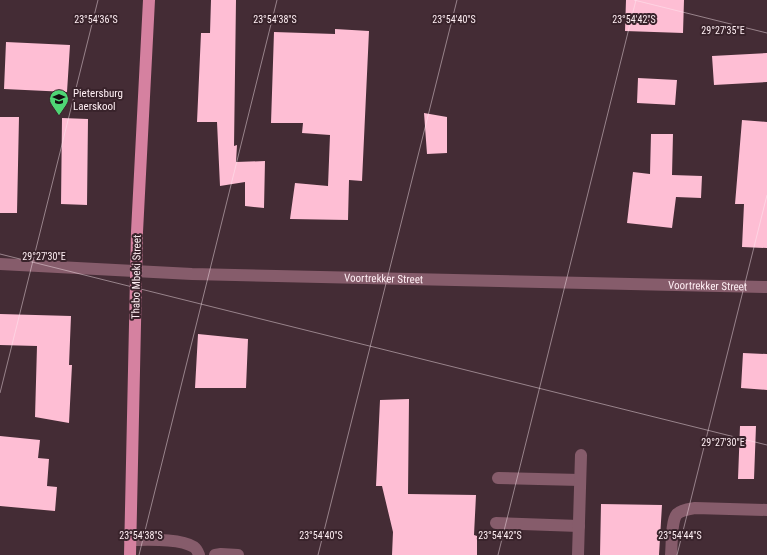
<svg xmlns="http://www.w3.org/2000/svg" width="767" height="555" viewBox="0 0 767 555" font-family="'Roboto Condensed',sans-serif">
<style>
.building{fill:#febed4}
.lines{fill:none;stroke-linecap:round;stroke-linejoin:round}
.minor{stroke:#865c6b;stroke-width:12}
.major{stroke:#d581a0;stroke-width:12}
.ticks{fill:none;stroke:#feeef3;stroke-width:1;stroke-opacity:0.45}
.labels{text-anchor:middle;stroke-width:4;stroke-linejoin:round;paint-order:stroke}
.poi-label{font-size:11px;fill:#feeef3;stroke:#39232b;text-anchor:start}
.street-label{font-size:11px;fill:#feeef3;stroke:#39232b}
.ticks-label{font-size:10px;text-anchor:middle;fill:#feeef3;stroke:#39232b;stroke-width:4;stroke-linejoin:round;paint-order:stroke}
</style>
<rect width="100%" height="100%" fill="#442c35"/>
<!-- building -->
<path class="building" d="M 211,0 L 236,0 L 234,146 L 237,145 L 236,162 L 265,161 L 264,208 L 245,206 L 245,182 L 220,186 L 217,122 L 197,122 L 201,33 L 210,33 Z
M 626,0 L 684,0 L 683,33 L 625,31 Z
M 335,29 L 369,31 L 362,181 L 349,180 L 348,220 L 290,219 L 295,183 L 328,186 L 330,135 L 302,133 L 303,123 L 271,123 L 274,32 L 335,34 Z
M 6,42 L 70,45 L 67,92 L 4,89 Z
M 767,53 L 767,82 L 714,85 L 712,56 Z
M 638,78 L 677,80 L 675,105 L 637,103 Z
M 424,113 L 447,117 L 447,153 L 427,154 Z
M 0,117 L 19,117 L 17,213 L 0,213 Z
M 62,118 L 88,119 L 87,205 L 61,204 Z
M 742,120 L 767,122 L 767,248 L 742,247 L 744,204 L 735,204 Z
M 651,134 L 673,134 L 672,175 L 702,176 L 701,198 L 676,197 L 672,228 L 627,223 L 633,172 L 650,174 Z
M 0,314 L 71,316 L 69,365 L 72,365 L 69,423 L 35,417 L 37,346 L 0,345 Z
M 198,334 L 248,339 L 246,388 L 195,388 Z
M 743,353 L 767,354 L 767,390 L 741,388 Z
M 409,399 L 408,494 L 476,495 L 474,535 L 477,536 L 477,555 L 392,555 L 393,532 L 382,486 L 376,486 L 380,400 Z
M 740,426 L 756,426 L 754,479 L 738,479 Z
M 0,436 L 40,440 L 38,458 L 49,459 L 47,486 L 57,487 L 55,511 L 0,506 Z
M 601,504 L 662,505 L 659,555 L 600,555 Z"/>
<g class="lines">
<!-- minor -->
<g class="minor">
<path id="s1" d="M 0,264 L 192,274 L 767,287"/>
<path d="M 498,478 L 580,480"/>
<path d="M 496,523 L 579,526"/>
<path d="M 130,540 C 147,540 180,538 194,547 C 197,549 198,552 199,555"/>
<path d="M 215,555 L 221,554 L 238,555"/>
<path d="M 578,555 L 581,455"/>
<path d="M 671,555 C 672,545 671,521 677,514 C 681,510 689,509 695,508 L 767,510"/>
</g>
<!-- major -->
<path class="major" d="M 130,555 L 137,232 L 149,0"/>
</g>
<!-- ticks -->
<path class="ticks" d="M 634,0 L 767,33M 0,254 L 767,445M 0,393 L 98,0M 139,555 L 277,0M 318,555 L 457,0M 498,555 L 636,0M 677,555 L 767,195"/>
<!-- icons -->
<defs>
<symbol id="school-pin" viewBox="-11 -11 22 30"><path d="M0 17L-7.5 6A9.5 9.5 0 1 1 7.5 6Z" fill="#4fd675" stroke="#39232b"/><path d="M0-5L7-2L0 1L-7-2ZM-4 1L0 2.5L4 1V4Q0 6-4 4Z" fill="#111"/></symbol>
</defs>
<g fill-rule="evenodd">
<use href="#school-pin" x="48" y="88" width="22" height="30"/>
</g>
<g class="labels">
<!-- poi labels -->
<g class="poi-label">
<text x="73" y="97">Pietersburg<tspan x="73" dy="13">Laerskool</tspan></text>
</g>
<!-- street labels -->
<g class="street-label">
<text transform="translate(136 277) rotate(-89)" y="4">Thabo Mbeki Street</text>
<text dy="4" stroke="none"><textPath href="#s1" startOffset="384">Voortrekker Street</textPath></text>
<text dy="4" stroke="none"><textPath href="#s1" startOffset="708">Voortrekker Street</textPath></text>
</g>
</g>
<g class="ticks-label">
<text x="96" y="23">23°54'36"S</text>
<text x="275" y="23">23°54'38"S</text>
<text x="454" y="23">23°54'40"S</text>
<text x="634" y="23">23°54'42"S</text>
<text x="723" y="34">29°27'35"E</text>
<text x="44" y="260">29°27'30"E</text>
<text x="723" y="446">29°27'30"E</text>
<text x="141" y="539">23°54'38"S</text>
<text x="321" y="539">23°54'40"S</text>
<text x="500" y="539">23°54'42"S</text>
<text x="680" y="539">23°54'44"S</text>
</g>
</svg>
